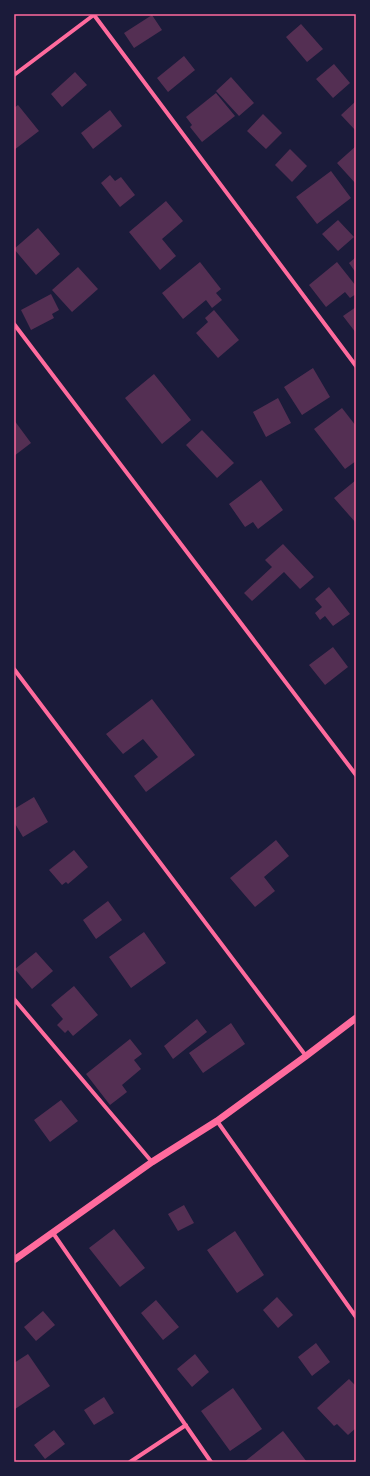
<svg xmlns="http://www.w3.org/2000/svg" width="370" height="1476" viewBox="0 0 370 1476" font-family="'Exo 2',sans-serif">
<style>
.building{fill:#542f53}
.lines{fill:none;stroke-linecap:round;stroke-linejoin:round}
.minor{stroke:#ff6b9d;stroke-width:4}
.tertiary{stroke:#ff6b9d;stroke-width:7}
.neatline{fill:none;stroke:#ff6b9d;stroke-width:1.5}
</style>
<rect width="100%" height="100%" fill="#1b1b3a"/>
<!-- building -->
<path class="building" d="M 152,15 L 162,30 L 134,48 L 124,33 Z
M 301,24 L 323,49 L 307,62 L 286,37 Z
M 184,56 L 195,70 L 168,92 L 157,78 Z
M 334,64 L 350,83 L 333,98 L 316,79 Z
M 75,72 L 87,85 L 62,107 L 51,94 Z
M 231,77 L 254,103 L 239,116 L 216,91 Z
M 216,93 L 235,116 L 202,142 L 190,127 L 192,125 L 186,117 Z
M 356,101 L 356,131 L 341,115 Z
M 18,105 L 39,131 L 14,150 L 14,108 Z
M 110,110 L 122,126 L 93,149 L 81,133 Z
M 263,114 L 282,133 L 266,149 L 247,131 Z
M 356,146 L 356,184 L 337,163 Z
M 290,149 L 307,166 L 292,182 L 275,165 Z
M 331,171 L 351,198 L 317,224 L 296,197 Z
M 110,175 L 115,181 L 121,177 L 135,195 L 120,207 L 101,183 Z
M 166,201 L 183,221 L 162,239 L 176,256 L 160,270 L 129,232 Z
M 338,220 L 354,237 L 338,251 L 322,234 Z
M 38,228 L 60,254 L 36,275 L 14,249 Z
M 356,257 L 356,273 L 349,263 Z
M 200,262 L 221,289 L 216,293 L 222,300 L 212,308 L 206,300 L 183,319 L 162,293 Z
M 337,262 L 356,286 L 356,294 L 350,298 L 345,292 L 326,307 L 309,285 Z
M 78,267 L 98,289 L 72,312 L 52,290 Z
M 51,294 L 59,310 L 52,314 L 54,318 L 31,330 L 21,310 Z
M 356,307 L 356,333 L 343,316 Z
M 214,310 L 239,340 L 218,358 L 196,333 L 208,322 L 205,318 Z
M 313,368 L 330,397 L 302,415 L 284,387 Z
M 154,374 L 191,420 L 162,444 L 125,398 Z
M 278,398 L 291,423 L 266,437 L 253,412 Z
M 342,408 L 356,426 L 356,461 L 345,469 L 314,429 Z
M 14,420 L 31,443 L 14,456 Z
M 202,430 L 234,463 L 217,478 L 186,445 Z
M 261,480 L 283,510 L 258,529 L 253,522 L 245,527 L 229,504 Z
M 356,480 L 356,523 L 334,498 Z
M 283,544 L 314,577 L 300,589 L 284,572 L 252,601 L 244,593 L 272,567 L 265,560 Z
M 329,587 L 350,614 L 333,626 L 325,616 L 320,620 L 315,613 L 322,607 L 315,599 Z
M 333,647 L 348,667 L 325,685 L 309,665 Z
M 152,699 L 195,755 L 146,792 L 134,776 L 158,757 L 143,739 L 123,754 L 106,734 Z
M 34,797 L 48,822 L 23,837 L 14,822 L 14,809 Z
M 276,840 L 289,856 L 264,877 L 275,891 L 255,907 L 230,878 Z
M 74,850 L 88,867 L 68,884 L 66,882 L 62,885 L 49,870 Z
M 108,901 L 122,920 L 96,939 L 83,920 Z
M 144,932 L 166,963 L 131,988 L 109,957 Z
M 36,952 L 53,971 L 32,989 L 15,969 Z
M 74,986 L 98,1015 L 73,1036 L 68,1030 L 65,1033 L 57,1025 L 63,1019 L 51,1005 Z
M 197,1019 L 207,1032 L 173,1059 L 164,1046 Z
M 231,1023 L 245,1044 L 203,1073 L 189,1053 Z
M 130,1039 L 142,1054 L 134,1060 L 141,1069 L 122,1085 L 127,1092 L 110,1105 L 86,1074 Z
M 61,1100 L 78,1121 L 50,1142 L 34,1120 Z
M 184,1205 L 194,1223 L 178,1231 L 168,1214 Z
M 114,1229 L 145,1268 L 120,1287 L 89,1248 Z
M 235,1231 L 264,1275 L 237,1293 L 207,1250 Z
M 277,1297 L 293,1315 L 278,1328 L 263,1310 Z
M 156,1300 L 179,1327 L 163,1340 L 141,1313 Z
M 43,1311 L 55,1325 L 36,1341 L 24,1327 Z
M 316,1343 L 330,1362 L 312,1376 L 298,1357 Z
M 28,1354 L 50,1386 L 15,1409 L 14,1363 Z
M 195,1354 L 209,1372 L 192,1387 L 177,1369 Z
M 349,1379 L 356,1386 L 356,1428 L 348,1435 L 337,1424 L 334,1426 L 317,1408 Z
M 233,1388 L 262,1429 L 230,1451 L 201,1411 Z
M 104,1397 L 114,1413 L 94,1425 L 84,1410 Z
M 54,1430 L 65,1444 L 45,1459 L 34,1445 Z
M 283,1431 L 307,1462 L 244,1462 Z"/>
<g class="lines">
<!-- minor -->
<path class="minor" d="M 94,15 L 356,366
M 14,75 L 95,14
M 14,324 L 356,775
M 14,669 L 306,1056
M 14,999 L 152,1162
M 217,1121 L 356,1317
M 53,1233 L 211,1462
M 130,1462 L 186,1425"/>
<!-- tertiary -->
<path class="tertiary" d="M 14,1260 L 152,1162 L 217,1121 L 306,1056 L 356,1018"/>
</g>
<!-- border -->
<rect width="370" height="1476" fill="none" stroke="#1b1b3a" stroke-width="30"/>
<rect x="15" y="15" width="340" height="1446" class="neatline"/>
</svg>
